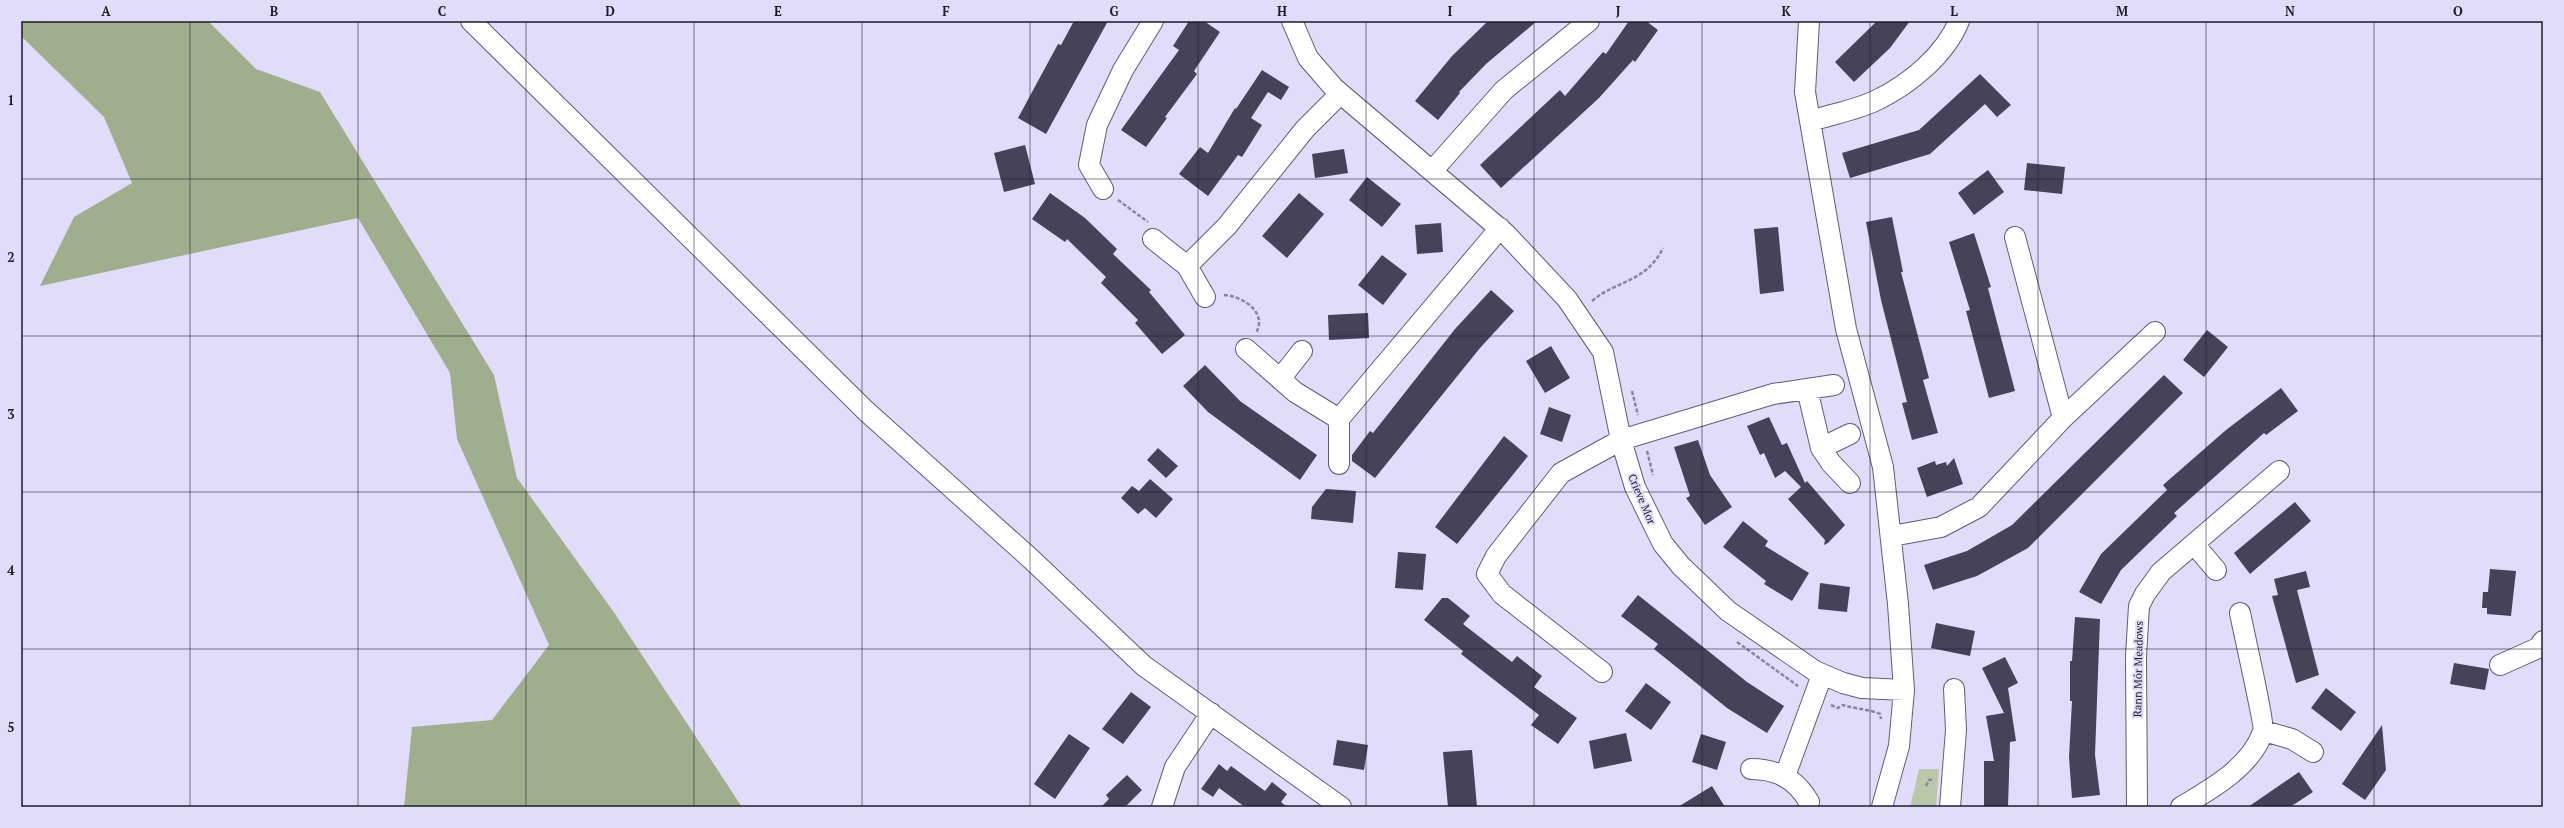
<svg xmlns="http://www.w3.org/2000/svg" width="2564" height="828" viewBox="0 0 2564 828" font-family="'PT Serif',serif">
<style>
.green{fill:#bac7a9}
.forest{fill:#a0ae8e}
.building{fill:#46425a}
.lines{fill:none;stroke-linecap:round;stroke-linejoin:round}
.minor-casing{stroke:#615c76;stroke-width:22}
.path{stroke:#89869b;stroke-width:2.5;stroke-dasharray:4 2;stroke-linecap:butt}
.minor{stroke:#fff;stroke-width:20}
.grid{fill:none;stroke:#1e1c27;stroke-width:1;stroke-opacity:0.55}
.labels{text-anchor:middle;stroke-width:4;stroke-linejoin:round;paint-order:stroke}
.street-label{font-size:11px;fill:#1e1c27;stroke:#e1dcfa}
.neatline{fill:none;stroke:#1e1c27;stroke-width:1.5}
.grid-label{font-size:13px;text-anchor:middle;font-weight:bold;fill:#1e1c27}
</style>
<rect width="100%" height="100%" fill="#e1dcfa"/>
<!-- green -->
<path class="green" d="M 1919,769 L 1939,769 L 1936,807 L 1910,807 Z"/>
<!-- forest -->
<path class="forest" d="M 21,21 L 208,21 L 256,69 L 320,92 L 494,375 L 517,478 L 613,611 L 742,807 L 404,807 L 412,727 L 492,720 L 549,645 L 457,439 L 450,373 L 358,218 L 40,286 L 74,217 L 132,183 L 104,117 L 21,36 Z"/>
<!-- building -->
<path class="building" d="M 1074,21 L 1108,21 L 1046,134 L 1018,118 L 1058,44 L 1061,45 Z
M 1189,21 L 1204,21 L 1220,32 L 1194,71 L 1197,74 L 1165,117 L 1167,118 L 1146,147 L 1121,130 L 1179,50 L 1173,46 Z
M 1488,21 L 1537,21 L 1486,64 L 1459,92 L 1460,93 L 1438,120 L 1415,101 L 1452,56 Z
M 1629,21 L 1646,21 L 1658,30 L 1635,62 L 1633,60 L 1599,98 L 1501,188 L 1480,165 L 1560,90 L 1565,96 L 1603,52 L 1606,54 Z
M 1877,21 L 1910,21 L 1890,48 L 1854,82 L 1835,62 Z
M 1262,70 L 1289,87 L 1281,100 L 1268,92 L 1251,118 L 1262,125 L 1242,157 L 1238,155 L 1208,196 L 1179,174 L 1200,147 L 1208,153 L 1235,108 L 1236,109 Z
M 1980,74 L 2011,105 L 1997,117 L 1985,104 L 1930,154 L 1850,178 L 1842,153 L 1919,130 Z
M 1025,145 L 1035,184 L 1004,192 L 994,153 Z
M 1344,149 L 1348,173 L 1315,178 L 1312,154 Z
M 2027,163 L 2065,167 L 2062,194 L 2024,190 Z
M 1988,170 L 2004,192 L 1974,215 L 1958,193 Z
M 1367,177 L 1401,204 L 1382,227 L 1349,200 Z
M 1050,193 L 1085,218 L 1117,249 L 1113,254 L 1151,290 L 1149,292 L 1185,335 L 1162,354 L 1135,323 L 1138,320 L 1101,283 L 1106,277 L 1067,239 L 1065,242 L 1032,219 Z
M 1299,193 L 1324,214 L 1287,258 L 1262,236 Z
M 1892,217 L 1903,272 L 1901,272 L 1929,378 L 1923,380 L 1938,433 L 1912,440 L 1902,403 L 1907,402 L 1881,300 L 1866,222 Z
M 1441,223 L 1443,252 L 1417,254 L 1415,225 Z
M 1778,227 L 1784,291 L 1760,294 L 1754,229 Z
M 1974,233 L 1991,287 L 1988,288 L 2015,391 L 1989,398 L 1966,311 L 1970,310 L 1949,242 Z
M 1382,255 L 1407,274 L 1383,305 L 1358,285 Z
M 1491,290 L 1514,311 L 1480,348 L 1375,478 L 1352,461 L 1352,455 L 1370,431 L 1373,433 L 1455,329 Z
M 1368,313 L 1369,338 L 1329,340 L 1328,315 Z
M 2207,330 L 2228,347 L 2204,377 L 2183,360 Z
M 1551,346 L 1570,378 L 1545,393 L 1526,361 Z
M 1205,365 L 1240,401 L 1317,455 L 1300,480 L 1208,412 L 1183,386 Z
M 2164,375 L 2183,393 L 2028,548 L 1977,576 L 1933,590 L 1924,565 L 1967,551 L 2012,525 Z
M 2281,388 L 2298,411 L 2266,435 L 2264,433 L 2174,513 L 2177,516 L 2121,570 L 2101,604 L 2079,592 L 2101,554 L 2167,490 L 2163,485 L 2226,430 Z
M 1549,407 L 1571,415 L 1562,442 L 1540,434 Z
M 1769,417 L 1782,445 L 1787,443 L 1805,483 L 1807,481 L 1845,525 L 1828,543 L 1824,545 L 1825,540 L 1788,499 L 1801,487 L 1785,471 L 1775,478 L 1764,453 L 1760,455 L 1747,426 Z
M 1504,436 L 1528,456 L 1457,544 L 1435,527 Z
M 1698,440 L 1710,475 L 1732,507 L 1705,525 L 1686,498 L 1690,496 L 1674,447 Z
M 1158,448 L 1178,466 L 1166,478 L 1147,460 Z
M 1954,458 L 1963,484 L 1927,497 L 1917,468 L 1935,461 L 1936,465 L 1946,462 L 1947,466 Z
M 1150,479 L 1173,499 L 1156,518 L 1145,508 L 1138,514 L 1121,498 L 1132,486 L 1139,491 Z
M 1326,489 L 1356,491 L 1353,523 L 1311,519 L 1312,507 Z
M 2295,502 L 2311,521 L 2250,574 L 2234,553 Z
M 1743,521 L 1768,541 L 1765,546 L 1809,573 L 1792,601 L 1764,584 L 1766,581 L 1723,547 Z
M 1398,552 L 1426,554 L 1423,590 L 1395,588 Z
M 2490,569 L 2516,571 L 2511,616 L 2487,614 L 2487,608 L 2482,608 L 2483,592 L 2488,592 Z
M 2306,571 L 2310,587 L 2297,590 L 2319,675 L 2296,683 L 2272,596 L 2278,595 L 2274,579 Z
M 1820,583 L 1850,587 L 1847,612 L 1818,609 Z
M 1638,595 L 1747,682 L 1784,706 L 1767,733 L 1727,708 L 1695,682 L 1654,649 L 1658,644 L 1621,616 Z
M 1442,598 L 1448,598 L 1470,616 L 1463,624 L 1512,662 L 1517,656 L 1542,676 L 1534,687 L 1577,718 L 1558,744 L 1531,725 L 1539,715 L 1461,654 L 1463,651 L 1424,620 Z
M 2075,617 L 2100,619 L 2095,755 L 2100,795 L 2072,798 L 2069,757 L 2072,701 L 2070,701 L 2070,661 L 2072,661 Z
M 1936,623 L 1975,631 L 1970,656 L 1931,648 Z
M 2005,657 L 2018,683 L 2008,688 L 2016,741 L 2010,742 L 2008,807 L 1984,807 L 1984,761 L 1994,761 L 1986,716 L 2004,713 L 1982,668 Z
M 2454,663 L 2489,669 L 2485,690 L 2450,684 Z
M 1646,683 L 1671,702 L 1651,730 L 1625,711 Z
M 2326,688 L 2356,712 L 2341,731 L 2311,708 Z
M 1131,692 L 1151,707 L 1123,744 L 1102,729 Z
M 2382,725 L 2386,770 L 2365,800 L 2342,784 Z
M 1626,733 L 1632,761 L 1594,769 L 1589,741 Z
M 1069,734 L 1090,748 L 1055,799 L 1034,784 Z
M 1701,734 L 1726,742 L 1717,770 L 1692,762 Z
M 1337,740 L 1368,745 L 1364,770 L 1333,765 Z
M 1472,750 L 1477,807 L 1448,807 L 1443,752 Z
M 1219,764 L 1227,771 L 1231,766 L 1265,791 L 1272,782 L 1287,794 L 1281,802 L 1287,807 L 1245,807 L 1219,788 L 1213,797 L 1201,789 Z
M 2299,772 L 2313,792 L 2290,807 L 2248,807 Z
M 1127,775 L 1142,790 L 1125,807 L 1101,807 L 1109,799 L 1106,795 Z
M 1712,786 L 1725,807 L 1678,807 Z"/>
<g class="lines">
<defs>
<path id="minor" d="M 471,21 L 866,411 L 1031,559 L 1144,666 L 1341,807
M 1292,21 L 1308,58 L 1334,88 L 1506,234 L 1567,299 L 1603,352 L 1621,440 L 1635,487 L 1663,544 L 1681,566 L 1728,611 L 1815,671 L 1843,683 L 1862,688 L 1904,690
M 1809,21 L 1805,92 L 1846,329 L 1883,467 L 1898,604 L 1904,690 L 1899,746 L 1882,807
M 1811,121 C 1832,114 1857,110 1877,100 C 1910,84 1945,55 1959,21
M 1433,170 L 1504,90 L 1589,21
M 1103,189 L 1089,165 L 1097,125 L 1123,70 L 1153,21
M 2015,237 L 2063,418
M 1153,239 L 1187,266 L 1205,297
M 1187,266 L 1227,226 L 1305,129 L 1340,94
M 1246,349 L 1295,392 L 1339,419 L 1339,464
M 1280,379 L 1302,351
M 1807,389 L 1821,448 L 1831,463 L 1850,483
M 1339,419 L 1500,228
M 1821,448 L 1850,434
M 1892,536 L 1941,527 L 1979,507 L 2063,418 L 2155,332
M 2194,544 L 2216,570
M 2500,665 L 2538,648 L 2543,641
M 1602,672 L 1502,594 L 1487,574 L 1496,556 L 1561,473 L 1621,440 L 1773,394 L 1834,385
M 2264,731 L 2292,739 L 2313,752
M 1751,769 C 1777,769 1796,779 1809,802
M 1785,776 L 1822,675
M 1162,807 L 1175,767 L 1211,713
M 1950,807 L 1956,730 L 1954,689
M 2137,807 L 2136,656 L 2139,606 L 2145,594 L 2161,572 L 2279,471
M 2181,807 C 2211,789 2250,768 2263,732 C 2265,726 2243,628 2240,613"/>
</defs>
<!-- minor casing -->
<use href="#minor" class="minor-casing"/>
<!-- path -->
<path class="path" d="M 1118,200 L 1148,222
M 1224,295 C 1242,296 1268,312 1256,333
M 1592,301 C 1616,280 1646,283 1663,248
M 1632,391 L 1638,415
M 1647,451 L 1653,475
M 1737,642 L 1798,686
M 1831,705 L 1838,708 L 1843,705 C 1855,709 1869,709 1880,714 L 1881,719
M 1926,786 L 1929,780 L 1934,779"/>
<!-- minor -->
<use href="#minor" class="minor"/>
</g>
<!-- grid -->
<path class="grid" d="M 190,21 L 190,807M 358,21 L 358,807M 526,21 L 526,807M 694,21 L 694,807M 862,21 L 862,807M 1030,21 L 1030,807M 1198,21 L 1198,807M 1366,21 L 1366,807M 1534,21 L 1534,807M 1702,21 L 1702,807M 1870,21 L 1870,807M 2038,21 L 2038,807M 2206,21 L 2206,807M 2374,21 L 2374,807M 21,179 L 2543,179M 21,336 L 2543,336M 21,492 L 2543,492M 21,649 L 2543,649"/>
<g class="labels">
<!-- street labels -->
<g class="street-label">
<text transform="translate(1642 499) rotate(67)" y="4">Crieve Mor</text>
<text transform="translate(2138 669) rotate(-89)" y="4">Rann Mór Meadows</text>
</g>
</g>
<!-- border -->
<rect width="2564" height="828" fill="none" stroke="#e1dcfa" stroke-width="44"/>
<rect x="22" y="22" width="2520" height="784" class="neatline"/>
<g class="grid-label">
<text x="106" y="16">A</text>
<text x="274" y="16">B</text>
<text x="442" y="16">C</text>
<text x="610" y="16">D</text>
<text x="778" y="16">E</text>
<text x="946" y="16">F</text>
<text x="1114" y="16">G</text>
<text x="1282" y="16">H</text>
<text x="1450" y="16">I</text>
<text x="1618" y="16">J</text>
<text x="1786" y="16">K</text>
<text x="1954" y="16">L</text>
<text x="2122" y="16">M</text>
<text x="2290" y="16">N</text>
<text x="2458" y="16">O</text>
<text x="11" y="105">1</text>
<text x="11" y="262">2</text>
<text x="11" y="419">3</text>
<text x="11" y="575">4</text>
<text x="11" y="732">5</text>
</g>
</svg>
